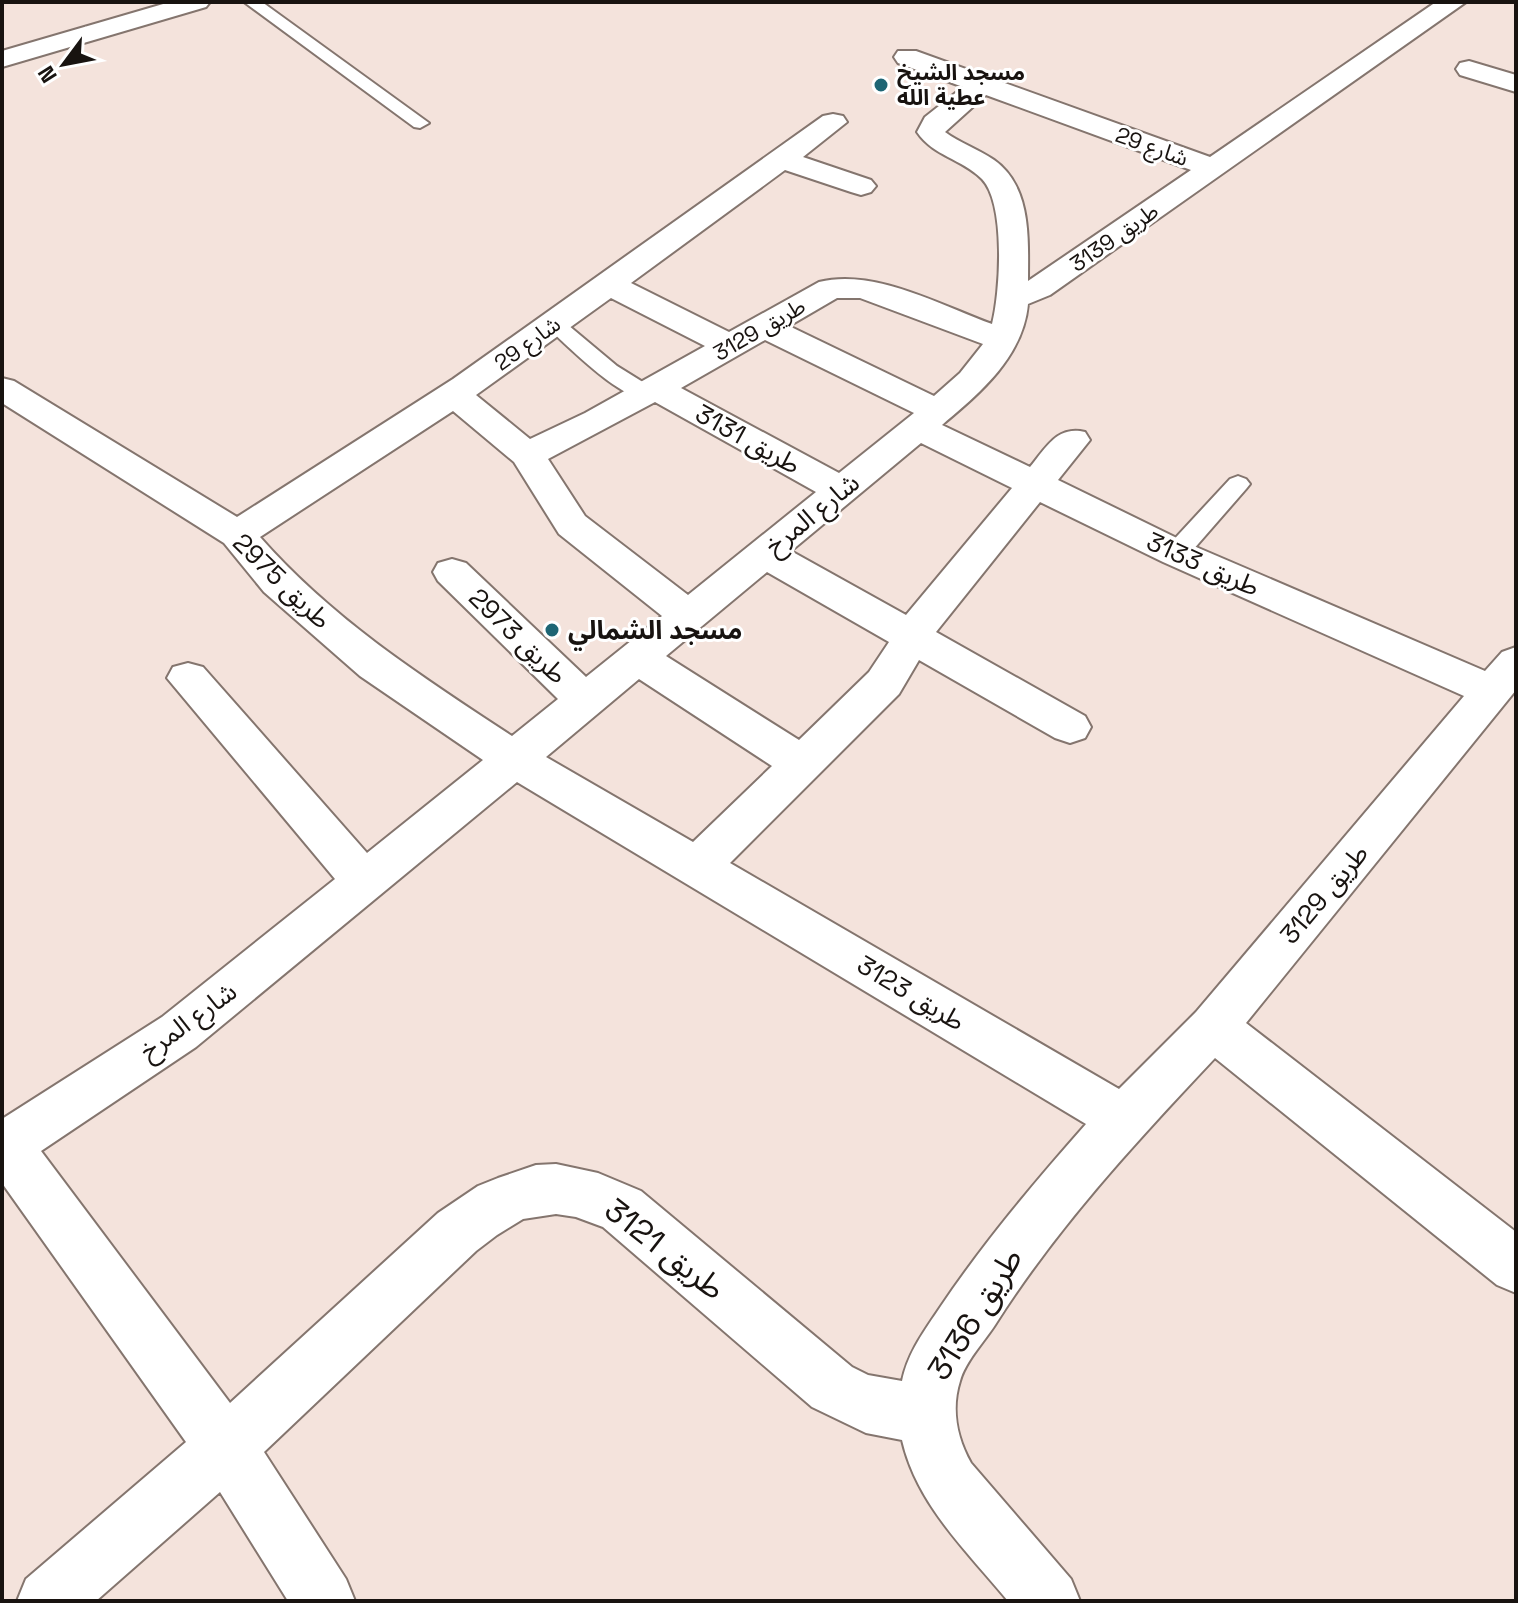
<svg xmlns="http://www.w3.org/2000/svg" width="1518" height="1603" viewBox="0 0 1518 1603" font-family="'Space Grotesk','Noto Sans Arabic',sans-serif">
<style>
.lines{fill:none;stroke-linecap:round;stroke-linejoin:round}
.lane-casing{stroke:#84756e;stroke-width:4}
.street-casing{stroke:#84756e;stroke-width:4}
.lane{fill:#fff;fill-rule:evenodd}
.street{fill:#fff;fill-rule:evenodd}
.poi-dot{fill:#1e6574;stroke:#fff;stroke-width:3}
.labels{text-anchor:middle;stroke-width:6;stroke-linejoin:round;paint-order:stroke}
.far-poi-label{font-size:22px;font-weight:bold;fill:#181310;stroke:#fff;text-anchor:start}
.far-street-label{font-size:22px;fill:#181310;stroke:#fff}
.street-label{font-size:26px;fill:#181310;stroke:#fff}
.poi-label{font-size:26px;font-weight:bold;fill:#181310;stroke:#fff;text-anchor:start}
.near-street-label{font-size:32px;fill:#181310;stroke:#fff}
</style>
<rect width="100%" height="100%" fill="#f4e3dc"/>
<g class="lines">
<defs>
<path id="lane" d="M 244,2 L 262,2 L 429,123 L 420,128 L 414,127 Z
M 555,318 L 562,320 L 617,366 L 654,389 L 657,394 L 654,399 C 626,406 569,347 548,328 L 545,324 Z
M 1238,476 L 1246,479 L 1250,484 L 1246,489 L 1185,559 L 1176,561 L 1167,559 L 1164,553 L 1167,547 L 1230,479 Z"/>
<path id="street" d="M 170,2 L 210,2 L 206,7 L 2,67 L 2,51 Z
M 1436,2 L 1466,2 L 1050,295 L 1028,304 C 1023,357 980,393 942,425 L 1030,467 C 1046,448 1057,425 1085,432 L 1090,440 L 1058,480 L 1189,544 L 1485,671 L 1502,652 L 1516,647 L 1516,690 L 1246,1023 L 1516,1232 L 1516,1293 L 1497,1285 L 1215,1058 C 1136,1142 1057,1227 995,1325 C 984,1342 965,1362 960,1381 C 951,1409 957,1438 971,1463 L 1071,1579 L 1080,1601 L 1008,1601 C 967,1551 917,1505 902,1440 L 866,1433 L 812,1407 L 603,1227 L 576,1217 L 556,1214 L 523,1219 L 497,1235 L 476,1251 L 264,1452 L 346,1579 L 355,1601 L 288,1601 L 220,1492 L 96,1601 L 17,1601 L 26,1579 L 186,1442 L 2,1183 L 2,1119 L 162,1017 L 335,879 L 167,678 L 173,667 L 188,663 L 203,667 L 367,853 L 483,760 L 360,676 L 264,592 L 224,543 L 2,403 L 2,378 L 14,381 L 237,517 L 453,379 L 823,116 L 833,114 L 843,116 L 847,122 L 803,157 L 871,180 L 876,186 L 871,192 L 861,195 L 851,192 L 785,170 L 631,283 L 729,332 L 819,282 C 874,268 940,305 992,324 C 1000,294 1006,204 982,179 C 962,159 933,156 917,132 L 925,117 L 963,87 L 898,63 L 894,57 L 898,51 L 916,51 L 1210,157 ZM 986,95 L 1191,170 L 1028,281 C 1028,239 1032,187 994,160 C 978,149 960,143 945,132 ZM 611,298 L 705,346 L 585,413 L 530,439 L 476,395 ZM 837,298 L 860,298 L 983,344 L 960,373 L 934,396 L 789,326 ZM 765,340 L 914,413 L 839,473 L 681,388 ZM 655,402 L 816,492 L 688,595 L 585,516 L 548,459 ZM 453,411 L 514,462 L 559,534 L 662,616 L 586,677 L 466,563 L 452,559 L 438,563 L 433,572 L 438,581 L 558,699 L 512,736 C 422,677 332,619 260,537 ZM 921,443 L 1012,488 L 906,615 L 791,551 ZM 1040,502 L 1163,562 L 1464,696 L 1196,1012 L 1119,1089 L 730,863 L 899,694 L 919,660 L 1055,738 L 1070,743 L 1085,738 L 1091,727 L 1085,716 L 936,632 ZM 767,572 L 889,642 L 869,672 L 799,740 L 666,656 ZM 639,679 L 772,766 L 693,842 L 546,757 ZM 517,782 L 1086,1124 C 1034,1183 985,1241 941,1306 C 925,1330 908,1352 902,1381 L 868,1375 L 852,1367 L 641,1191 L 598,1173 L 556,1164 L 536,1165 L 498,1178 L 478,1186 L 438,1213 L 230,1403 L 41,1151 L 196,1047 Z
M 1469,61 L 1516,75 L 1516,92 L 1460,75 L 1456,69 L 1460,63 Z"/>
</defs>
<!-- lane casing -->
<use href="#lane" class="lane-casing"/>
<!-- street casing -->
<use href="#street" class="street-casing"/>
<!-- lane -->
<use href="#lane" class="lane"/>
<!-- street -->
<use href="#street" class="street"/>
</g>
<!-- markers -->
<g class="poi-dot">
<circle cx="881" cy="85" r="8"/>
<circle cx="552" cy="630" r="8"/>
</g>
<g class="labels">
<!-- far-poi labels -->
<g class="far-poi-label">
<text x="897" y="80">مسجد الشيخ<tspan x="897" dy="25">عطية الله</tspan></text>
</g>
<!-- far-street labels -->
<g class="far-street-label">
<text transform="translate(1152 146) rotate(20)" y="8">شارع 29</text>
<text transform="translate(1114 237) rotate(-35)" y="8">طريق 3139</text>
<text transform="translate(759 329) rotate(-30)" y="8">طريق 3129</text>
<text transform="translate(527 343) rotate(-36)" y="8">شارع 29</text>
</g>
<!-- street labels -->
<g class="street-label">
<text transform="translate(748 439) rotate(29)" y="9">طريق 3131</text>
<text transform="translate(812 514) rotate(-39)" y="9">شارع المرخ</text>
<text transform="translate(1203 564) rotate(24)" y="9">طريق 3133</text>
<text transform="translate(282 581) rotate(44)" y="9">طريق 2975</text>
<text transform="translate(518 636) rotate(44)" y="9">طريق 2973</text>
<text transform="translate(1324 894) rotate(-50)" y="9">طريق 3129</text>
<text transform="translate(911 993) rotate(31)" y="9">طريق 3123</text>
<text transform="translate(188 1021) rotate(-36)" y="9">شارع المرخ</text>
</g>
<!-- poi labels -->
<g class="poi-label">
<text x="568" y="639">مسجد الشمالي</text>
</g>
<!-- near-street labels -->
<g class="near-street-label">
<text transform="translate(665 1249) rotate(38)" y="11">طريق 3121</text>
<text transform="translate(975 1314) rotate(-58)" y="11">طريق 3136</text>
</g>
</g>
<!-- border -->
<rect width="1518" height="1603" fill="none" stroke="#181310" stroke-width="8"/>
<!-- north arrow -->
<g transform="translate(64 64) rotate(238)" stroke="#ffffff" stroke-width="6" paint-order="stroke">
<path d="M0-6L14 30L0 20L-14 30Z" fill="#181310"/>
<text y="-12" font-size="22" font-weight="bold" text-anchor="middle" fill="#181310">N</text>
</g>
</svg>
